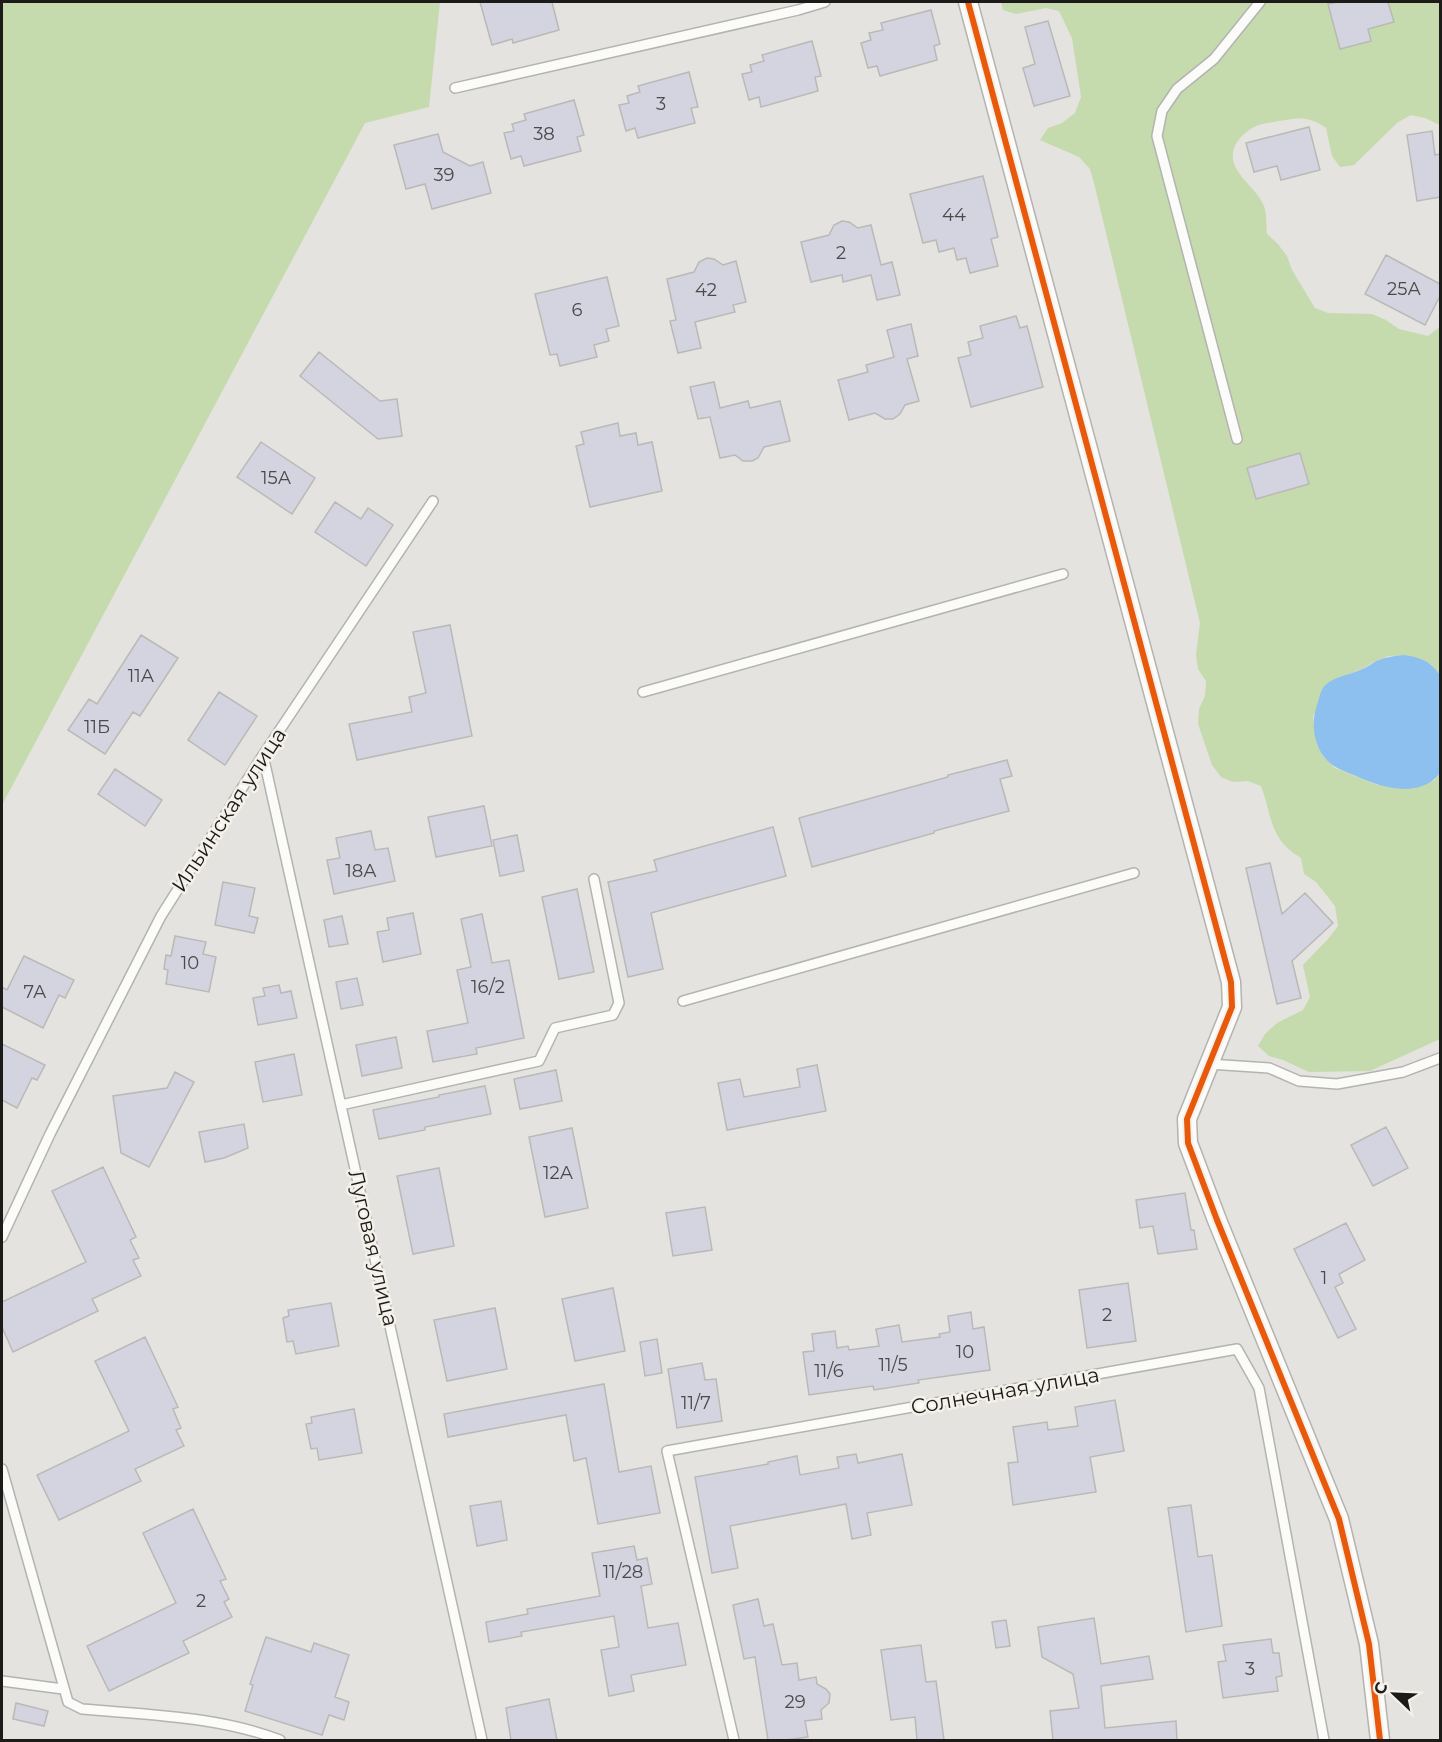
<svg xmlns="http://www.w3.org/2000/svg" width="1442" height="1742" viewBox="0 0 1442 1742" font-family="Montserrat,sans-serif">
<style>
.green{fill:#c5daad}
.water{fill:#8dc0ee}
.building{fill:#d4d4e0;stroke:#b9b9b8;stroke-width:1.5}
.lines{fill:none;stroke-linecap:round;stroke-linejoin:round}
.lane-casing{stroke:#b4b3b0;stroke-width:12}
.street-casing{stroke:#b4b3b0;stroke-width:21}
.lane{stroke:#fbfbfa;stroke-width:9}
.street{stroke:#fbfbfa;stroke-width:18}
.cycleway-casing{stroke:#f4f1ea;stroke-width:10}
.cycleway{stroke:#e8590c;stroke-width:6}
.labels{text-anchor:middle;stroke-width:5;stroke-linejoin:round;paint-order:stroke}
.number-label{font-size:18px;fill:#4a494b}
.street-label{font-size:21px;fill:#1c1b19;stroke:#f4f1ea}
</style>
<rect width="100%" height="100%" fill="#e4e3df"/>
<!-- green -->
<path class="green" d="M 2,2 L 440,2 L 429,107 L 365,123 L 2,805 Z
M 1001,2 L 1440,2 L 1440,125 L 1425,118 L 1411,115 L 1397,123 L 1354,165 L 1340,167 L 1332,156 L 1326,128 C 1306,114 1295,119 1273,122 C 1258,124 1250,127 1240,138 C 1217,167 1255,183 1264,206 C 1267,214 1266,226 1267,234 L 1278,244 L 1287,256 L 1292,270 L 1315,308 L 1328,313 L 1372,314 L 1386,320 L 1399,329 L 1428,336 L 1440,327 L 1440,677 L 1431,664 L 1403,655 L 1389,656 L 1375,661 L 1362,669 L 1335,679 L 1313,716 L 1317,745 L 1324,757 L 1335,768 L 1377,785 L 1434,781 L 1440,773 L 1440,1039 L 1370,1071 L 1309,1072 L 1283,1060 L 1269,1056 L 1258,1046 L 1265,1034 L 1277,1023 L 1303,1010 L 1310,997 L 1303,965 L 1328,939 L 1338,926 L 1335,906 L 1316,882 L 1304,874 L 1301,858 C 1269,839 1273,818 1261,786 L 1248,781 L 1233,782 L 1221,777 L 1212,765 L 1198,724 L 1199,709 L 1205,696 L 1206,681 L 1198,669 L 1196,655 L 1200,623 L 1094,183 L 1090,169 L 1079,157 L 1040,140 L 1048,128 L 1062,123 L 1075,113 L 1081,97 L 1072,38 L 1059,11 L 1046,8 L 1016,14 L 1003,10 Z"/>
<!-- water -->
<path class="water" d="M 1403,655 C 1418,657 1430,660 1439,674 C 1442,682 1441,758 1440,773 C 1420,799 1382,788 1356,776 C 1344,771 1333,768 1325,758 C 1313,743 1311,722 1317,705 C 1319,700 1320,692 1323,688 C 1331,677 1349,675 1360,670 C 1366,668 1371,664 1376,661 C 1385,657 1394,656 1403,655 Z"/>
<!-- building -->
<path class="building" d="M 480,2 L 552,2 L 559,30 L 513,43 L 512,39 L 492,45 Z
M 1338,2 L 1388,2 L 1394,22 L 1368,29 L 1371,41 L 1340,49 L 1328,4 Z
M 931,10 L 940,44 L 934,46 L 937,60 L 880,76 L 877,66 L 868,68 L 861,43 L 871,40 L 869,33 L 883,30 L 881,23 Z
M 1048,21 L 1070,96 L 1034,106 L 1023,68 L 1035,64 L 1025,27 Z
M 812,41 L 821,76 L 815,77 L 818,91 L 761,107 L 759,97 L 749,100 L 742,74 L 752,72 L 750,65 L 764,61 L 762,55 Z
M 689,72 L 698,107 L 691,108 L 695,123 L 638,138 L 635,128 L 626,131 L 619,105 L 629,103 L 627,96 L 640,92 L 638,86 Z
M 574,100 L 584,135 L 577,137 L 581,151 L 524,166 L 521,156 L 511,159 L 504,133 L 514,131 L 512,124 L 526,120 L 524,114 Z
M 1309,127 L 1320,170 L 1281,180 L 1277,166 L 1254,172 L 1246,143 Z
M 1432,131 L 1435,155 L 1440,154 L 1440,197 L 1417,201 L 1407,135 Z
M 438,134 L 443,152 L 470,166 L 483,162 L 491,193 L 432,209 L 425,184 L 406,189 L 394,145 Z
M 983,176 L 998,237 L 991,239 L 998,266 L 970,273 L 966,258 L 957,260 L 954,248 L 939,252 L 936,240 L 923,243 L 910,194 Z
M 842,221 L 849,222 L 858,228 L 871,225 L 881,265 L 892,262 L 900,295 L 877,300 L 871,275 L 843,282 L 842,275 L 811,282 L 801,242 L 829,235 L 834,225 Z
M 1386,255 L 1440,284 L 1440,296 L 1425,325 L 1365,294 Z
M 707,258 L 714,259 L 723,265 L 736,261 L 746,302 L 733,305 L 735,312 L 695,322 L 701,348 L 678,353 L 670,321 L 676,320 L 667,279 L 694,272 L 699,262 Z
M 607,277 L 619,326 L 606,329 L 609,341 L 594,345 L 597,357 L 560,366 L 557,354 L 550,355 L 535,294 Z
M 1016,316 L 1020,328 L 1027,326 L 1043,387 L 971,407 L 958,358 L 971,355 L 968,342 L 983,338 L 980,326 Z
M 911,324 L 918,356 L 907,359 L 919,401 L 905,405 L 900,414 L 893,419 L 885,419 L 875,413 L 849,420 L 838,380 L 868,372 L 866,365 L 894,357 L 887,330 Z
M 319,352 L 380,401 L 397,399 L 402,436 L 378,439 L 300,376 Z
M 714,382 L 720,408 L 748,401 L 750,408 L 780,401 L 790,441 L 764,447 L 758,458 L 752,461 L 743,461 L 735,455 L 720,458 L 710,417 L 698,419 L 690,387 Z
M 618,423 L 620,436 L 636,433 L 638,445 L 652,442 L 662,491 L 590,507 L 576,446 L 584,444 L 581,432 Z
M 261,442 L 315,478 L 292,514 L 237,477 Z
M 1300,453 L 1309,484 L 1256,499 L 1247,468 Z
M 335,502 L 361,519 L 368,508 L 393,525 L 366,566 L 315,532 Z
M 450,625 L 472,736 L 357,760 L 349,724 L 412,712 L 409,697 L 426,693 L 413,632 Z
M 141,635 L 178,658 L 140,716 L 133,712 L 105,754 L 68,730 L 89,699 L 97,704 Z
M 219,692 L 257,716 L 225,765 L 188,740 Z
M 1007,760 L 1012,776 L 1000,779 L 1009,811 L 934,831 L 934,833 L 812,867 L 799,818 L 948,777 L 948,775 Z
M 115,769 L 162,800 L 145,826 L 98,794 Z
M 484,806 L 492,846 L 436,857 L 428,817 Z
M 773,827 L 786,876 L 651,913 L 663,969 L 628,977 L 608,882 L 657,871 L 654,860 Z
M 371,831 L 375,850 L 388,848 L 395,881 L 334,894 L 327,860 L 340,858 L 336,838 Z
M 517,835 L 524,871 L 500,876 L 493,840 Z
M 1270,863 L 1282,914 L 1305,893 L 1333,923 L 1292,961 L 1301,998 L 1277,1004 L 1246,868 Z
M 223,882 L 255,888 L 249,916 L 258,918 L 254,933 L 215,925 Z
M 577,889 L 594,972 L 559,979 L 542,897 Z
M 413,913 L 421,954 L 383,962 L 377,932 L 389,930 L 387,918 Z
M 482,914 L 492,963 L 509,960 L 524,1038 L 476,1048 L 477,1054 L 433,1062 L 427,1031 L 468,1023 L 457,970 L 471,967 L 461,919 Z
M 342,916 L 348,944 L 329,947 L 324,920 Z
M 175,936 L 206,942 L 203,954 L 216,957 L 209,992 L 166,984 L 168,970 L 164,969 L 166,955 L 171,956 Z
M 24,956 L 74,980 L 65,998 L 59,995 L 43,1028 L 2,1007 L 2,987 L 7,990 Z
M 357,978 L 363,1005 L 341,1009 L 336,982 Z
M 279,985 L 281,993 L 291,991 L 297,1018 L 258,1025 L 253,998 L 265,996 L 263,988 Z
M 396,1037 L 402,1068 L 362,1076 L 356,1045 Z
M 2,1044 L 45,1065 L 37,1080 L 32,1078 L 17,1108 L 2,1100 Z
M 294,1054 L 302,1095 L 263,1102 L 255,1062 Z
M 817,1065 L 826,1111 L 727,1130 L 718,1083 L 740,1079 L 744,1097 L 800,1087 L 797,1069 Z
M 556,1070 L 562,1101 L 520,1109 L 514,1079 Z
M 175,1072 L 194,1082 L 149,1167 L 121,1153 L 113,1096 L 167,1088 Z
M 485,1086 L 491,1114 L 425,1127 L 425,1130 L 379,1139 L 373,1110 L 439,1097 L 439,1095 Z
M 244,1124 L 248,1148 L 224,1158 L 205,1162 L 199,1132 Z
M 1386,1127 L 1408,1168 L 1373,1186 L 1351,1145 Z
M 572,1128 L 588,1208 L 545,1217 L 529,1137 Z
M 103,1167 L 136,1237 L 130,1240 L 139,1258 L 133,1260 L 141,1276 L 92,1299 L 98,1311 L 13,1352 L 2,1327 L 2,1302 L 86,1262 L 52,1191 Z
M 439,1168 L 454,1246 L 413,1254 L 397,1176 Z
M 1185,1193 L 1191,1230 L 1194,1230 L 1197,1249 L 1158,1254 L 1153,1226 L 1140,1228 L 1136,1200 Z
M 705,1207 L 712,1250 L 673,1256 L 666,1213 Z
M 1346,1223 L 1365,1260 L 1339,1274 L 1343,1283 L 1335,1287 L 1356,1329 L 1338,1338 L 1294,1249 Z
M 1128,1283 L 1136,1341 L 1087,1348 L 1079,1290 Z
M 613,1288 L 625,1351 L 575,1361 L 562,1299 Z
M 331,1303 L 339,1346 L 296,1354 L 293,1341 L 287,1342 L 283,1318 L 289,1316 L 288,1310 Z
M 495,1308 L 507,1369 L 447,1381 L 434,1320 Z
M 971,1312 L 973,1329 L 984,1327 L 990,1370 L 918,1380 L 919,1383 L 874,1390 L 873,1386 L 809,1395 L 803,1352 L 814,1351 L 812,1334 L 835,1331 L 837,1348 L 848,1346 L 849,1350 L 879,1346 L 876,1329 L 899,1325 L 902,1342 L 940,1337 L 939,1334 L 950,1332 L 948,1316 Z
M 145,1337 L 178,1407 L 173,1409 L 181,1428 L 176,1430 L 184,1446 L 135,1469 L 141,1481 L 59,1520 L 37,1475 L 129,1431 L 95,1361 Z
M 657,1339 L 662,1373 L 645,1376 L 640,1342 Z
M 702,1363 L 705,1380 L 716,1379 L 722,1421 L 677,1428 L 668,1369 Z
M 604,1384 L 619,1472 L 651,1466 L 660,1513 L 598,1524 L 586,1458 L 574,1461 L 566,1415 L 448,1437 L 444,1414 Z
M 1115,1400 L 1124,1451 L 1090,1457 L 1096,1492 L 1013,1505 L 1008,1463 L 1018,1462 L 1013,1427 L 1047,1422 L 1048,1430 L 1078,1426 L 1075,1407 Z
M 354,1409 L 362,1453 L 319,1460 L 317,1448 L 311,1449 L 306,1424 L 312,1423 L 311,1417 Z
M 856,1454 L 858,1463 L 902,1454 L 912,1505 L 867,1513 L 871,1535 L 852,1539 L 846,1504 L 730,1526 L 738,1568 L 712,1573 L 695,1477 L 768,1464 L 768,1462 L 797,1456 L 800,1475 L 839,1468 L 837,1457 Z
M 501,1501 L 507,1540 L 477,1546 L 470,1506 Z
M 1191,1505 L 1198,1557 L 1212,1555 L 1222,1626 L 1186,1632 L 1168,1508 Z
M 193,1509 L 226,1579 L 220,1581 L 229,1599 L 224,1602 L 232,1617 L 183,1641 L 189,1653 L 109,1691 L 87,1646 L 176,1603 L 143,1533 Z
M 634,1546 L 637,1560 L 647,1558 L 652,1584 L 641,1586 L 648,1628 L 678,1623 L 686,1665 L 631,1675 L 634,1691 L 609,1696 L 601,1650 L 619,1647 L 614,1616 L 521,1632 L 522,1636 L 489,1642 L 486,1622 L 528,1614 L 527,1609 L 600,1596 L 592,1553 Z
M 758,1599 L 764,1626 L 773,1624 L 782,1665 L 797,1663 L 799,1680 L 816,1677 L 817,1684 L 826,1689 L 830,1694 L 829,1703 L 821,1710 L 822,1719 L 805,1721 L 808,1737 L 785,1740 L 768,1740 L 755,1657 L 744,1659 L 733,1605 Z
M 1094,1618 L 1101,1664 L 1149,1656 L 1153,1679 L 1101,1686 L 1105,1728 L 1176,1721 L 1177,1740 L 1053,1740 L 1050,1711 L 1079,1708 L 1073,1674 L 1042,1657 L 1038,1627 Z
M 1006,1620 L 1010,1646 L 996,1648 L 992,1622 Z
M 266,1637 L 311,1652 L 314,1643 L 349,1655 L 335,1697 L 349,1702 L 344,1720 L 329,1715 L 322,1735 L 245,1711 L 253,1685 L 250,1684 Z
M 1271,1639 L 1273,1653 L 1279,1653 L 1282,1676 L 1276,1677 L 1278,1691 L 1223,1698 L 1218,1662 L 1226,1661 L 1223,1645 Z
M 921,1645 L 926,1682 L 936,1681 L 944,1740 L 917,1740 L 915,1717 L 891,1720 L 881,1650 Z
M 549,1699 L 557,1740 L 511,1740 L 506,1708 Z
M 16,1703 L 48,1711 L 44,1726 L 13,1719 Z"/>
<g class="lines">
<defs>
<path id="lane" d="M 455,88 L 798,10 L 825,2
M 1237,439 L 1157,136 L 1162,111 L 1177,89 L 1214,59 L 1260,2
M 643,692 L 1063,574
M 263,755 L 482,1740
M 683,1001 L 1134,873
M 1209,1064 L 1269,1068 L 1299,1081 L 1337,1084 L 1403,1072 L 1440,1058
M 341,1105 L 539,1061 L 555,1028 L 613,1015 L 619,1003 L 594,879
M 2,1237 L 50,1134 L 161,916 L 263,755 L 433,501
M 2,1469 L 68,1702 L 82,1709 C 148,1715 218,1716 280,1740
M 2,1681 L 63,1689
M 734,1740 L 667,1451 L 1237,1349 L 1259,1388 L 1324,1740"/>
<path id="street" d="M 968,2 L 1231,982 L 1232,1007 L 1187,1119 L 1188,1143 L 1217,1220 L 1339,1519 L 1369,1644 L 1380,1740"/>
</defs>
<!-- lane casing -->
<use href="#lane" class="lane-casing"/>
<!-- street casing -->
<use href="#street" class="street-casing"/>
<!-- lane -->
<use href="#lane" class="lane"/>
<!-- street -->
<use href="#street" class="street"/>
<defs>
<path id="cycleway" d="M 968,2 L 1231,982 L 1232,1007 L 1187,1119 L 1188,1143 L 1217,1220 L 1339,1519 L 1369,1644 L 1380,1740"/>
</defs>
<!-- cycleway casing -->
<use href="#cycleway" class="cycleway-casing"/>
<!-- cycleway -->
<use href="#cycleway" class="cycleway"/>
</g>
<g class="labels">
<!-- number labels -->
<g class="number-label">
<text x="661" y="110">3</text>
<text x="544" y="140">38</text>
<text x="444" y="181">39</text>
<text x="954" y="221">44</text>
<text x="841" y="259">2</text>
<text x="1404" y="295">25А</text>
<text x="706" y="296">42</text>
<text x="577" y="316">6</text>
<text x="276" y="484">15А</text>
<text x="141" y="682">11А</text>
<text x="97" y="733">11Б</text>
<text x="361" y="877">18А</text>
<text x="190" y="969">10</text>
<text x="488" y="993">16/2</text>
<text x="35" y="998">7А</text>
<text x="558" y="1179">12А</text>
<text x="1324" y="1284">1</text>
<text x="1107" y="1321">2</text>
<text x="965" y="1358">10</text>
<text x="893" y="1371">11/5</text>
<text x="829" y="1377">11/6</text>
<text x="696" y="1409">11/7</text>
<text x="623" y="1578">11/28</text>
<text x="201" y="1607">2</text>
<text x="1250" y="1675">3</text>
<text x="795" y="1708">29</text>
</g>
<!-- street labels -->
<g class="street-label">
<text transform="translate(229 810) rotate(-57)" y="7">Ильинская улица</text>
<text transform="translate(373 1248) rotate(77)" y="7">Луговая улица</text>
<text transform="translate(1005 1391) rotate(-10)" y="7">Солнечная улица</text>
</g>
</g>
<!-- border -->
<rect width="1442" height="1742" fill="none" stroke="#1c1b19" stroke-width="6"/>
<!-- north arrow -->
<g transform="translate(1394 1694) rotate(293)" stroke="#f4f1ea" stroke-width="4.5" paint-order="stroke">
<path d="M0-4.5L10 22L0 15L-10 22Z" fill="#1c1b19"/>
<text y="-9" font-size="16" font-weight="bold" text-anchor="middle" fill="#1c1b19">С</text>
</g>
</svg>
